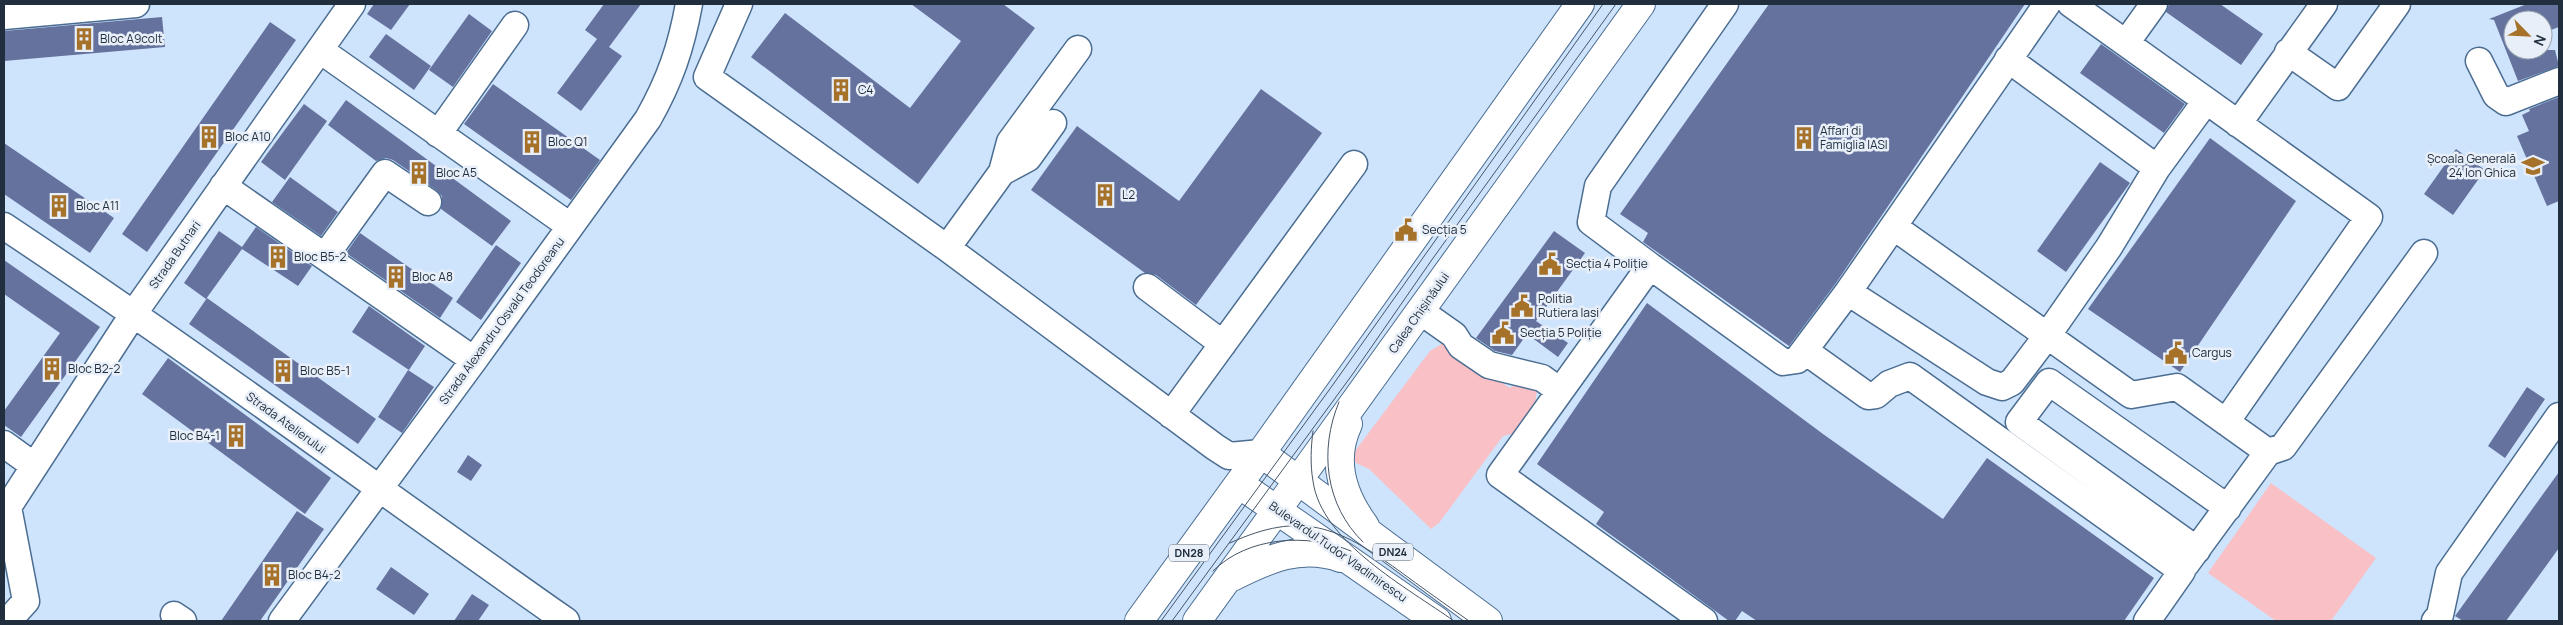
<svg xmlns="http://www.w3.org/2000/svg" width="2563" height="625" viewBox="0 0 2563 625" font-family="Manrope,sans-serif">
<style>
.green{fill:#f9c0c6}
.building{fill:#65729e}
.lines{fill:none;stroke-linecap:round;stroke-linejoin:round}
.minor-casing{stroke:#4b6d91;stroke-width:29}
.major-casing{stroke:#4b6d91;stroke-width:30}
.minor{stroke:#fff;stroke-width:26}
.major{stroke:#fff;stroke-width:28}
.tram{stroke:#465567;stroke-width:1}
.labels{text-anchor:middle;stroke-width:5;stroke-linejoin:round;paint-order:stroke}
.shield{fill:#e8eff8;stroke:#5c6876;stroke-width:1}
.shield-label{font-size:11px;font-weight:bold;fill:#202e3e}
.poi-label{font-size:12px;fill:#202e3e;stroke:#e8eff8;text-anchor:start}
.street-label{font-size:12px;fill:#202e3e;stroke:#e8eff8}
</style>
<rect width="100%" height="100%" fill="#cee4fd"/>
<!-- green -->
<path class="green" d="M 1445,342 L 1450,349 L 1510,388 L 1520,381 L 1537,390 L 1534,410 L 1516,433 L 1503,436 L 1439,523 L 1431,529 L 1369,469 L 1356,463 L 1352,455 L 1430,351 Z
M 2271,483 L 2376,558 L 2331,621 L 2276,621 L 2208,573 Z"/>
<!-- building -->
<path class="building" d="M 374,4 L 410,4 L 391,30 L 367,14 Z
M 604,4 L 641,4 L 609,47 L 622,56 L 581,111 L 557,93 L 597,39 L 585,30 Z
M 911,4 L 1003,4 L 1035,28 L 918,184 L 751,57 L 785,13 L 910,108 L 961,41 Z
M 1769,4 L 2025,4 L 1836,283 L 1789,346 L 1643,242 L 1648,233 L 1620,214 Z
M 2169,4 L 2220,4 L 2263,34 L 2241,65 L 2166,12 Z
M 2527,4 L 2559,4 L 2559,27 L 2543,33 L 2543,20 L 2513,20 L 2513,50 L 2555,50 L 2559,66 L 2518,81 L 2494,20 L 2489,19 Z
M 469,14 L 492,31 L 453,87 L 429,70 Z
M 162,17 L 165,47 L 4,61 L 4,31 Z
M 270,22 L 296,40 L 147,252 L 122,234 Z
M 386,34 L 431,66 L 414,90 L 369,57 Z
M 2101,44 L 2185,104 L 2164,133 L 2080,73 Z
M 493,84 L 600,160 L 571,200 L 464,124 Z
M 1261,89 L 1322,133 L 1196,305 L 1156,275 L 1145,273 L 1031,190 L 1077,126 L 1179,201 Z
M 2559,97 L 2559,201 L 2547,206 L 2517,136 L 2529,131 L 2522,115 L 2530,111 L 2529,109 Z
M 346,100 L 511,221 L 492,246 L 441,209 L 442,196 L 436,190 L 393,160 L 386,158 L 376,161 L 328,125 Z
M 304,104 L 327,121 L 285,180 L 261,162 Z
M 2210,138 L 2296,201 L 2180,372 L 2088,309 Z
M 4,143 L 114,218 L 90,253 L 4,194 Z
M 2456,149 L 2485,170 L 2453,215 L 2424,194 Z
M 2100,162 L 2130,183 L 2066,272 L 2037,251 Z
M 290,177 L 338,212 L 321,236 L 272,202 Z
M 256,227 L 312,266 L 298,286 L 242,249 L 206,299 L 184,283 L 219,231 L 242,247 Z
M 1554,231 L 1585,253 L 1536,321 L 1568,343 L 1558,357 L 1527,334 L 1512,355 L 1495,351 L 1476,338 Z
M 360,233 L 453,298 L 440,318 L 346,253 Z
M 496,245 L 521,263 L 481,320 L 456,302 Z
M 4,260 L 100,327 L 21,437 L 4,425 L 4,411 L 60,333 L 4,294 Z
M 207,298 L 376,419 L 358,444 L 189,324 Z
M 1647,303 L 1823,434 L 1943,519 L 1987,458 L 2154,578 L 2124,621 L 1757,621 L 1742,611 L 1735,621 L 1729,621 L 1596,524 L 1604,512 L 1537,464 Z
M 369,306 L 425,346 L 409,370 L 352,332 Z
M 168,358 L 331,478 L 305,514 L 142,394 Z
M 408,370 L 434,387 L 402,433 L 378,417 Z
M 2527,387 L 2545,399 L 2505,458 L 2488,446 Z
M 468,455 L 482,465 L 471,481 L 457,472 Z
M 2559,472 L 2559,548 L 2506,621 L 2463,621 L 2455,616 Z
M 297,511 L 324,529 L 260,621 L 221,621 Z
M 391,567 L 429,594 L 414,615 L 376,589 Z
M 472,594 L 489,605 L 478,621 L 454,621 Z"/>
<g class="lines">
<defs>
<path id="minor" d="M 739,4 L 707,77 L 947,248 L 1215,447 L 1229,456 L 1261,453
M 2071,4 L 2369,217 L 2226,422
M 4,16 L 136,4
M 2126,43 L 2154,4
M 320,50 L 570,226
M 2288,52 L 2338,87 L 2397,4
M 2008,59 L 2157,168
M 2479,61 L 2496,95 L 2506,102 L 2559,81
M 2238,124 L 2324,4
M 438,134 L 515,25
M 1002,172 L 1010,142 L 1078,49
M 223,186 L 474,360
M 4,226 C 195,353 379,490 566,621
M 1894,227 L 2131,395 L 2177,387 L 2268,452
M 947,248 L 1002,172 L 1028,158 L 1053,123
M 325,256 L 385,173 L 428,202
M 1650,266 L 1783,362 L 1797,360 L 1848,292 L 2047,4
M 1147,287 L 1223,344
M 1848,292 L 1987,382 L 2002,387 L 2012,382 L 2047,336 L 2109,247 L 2157,168 L 2206,101
M 1420,311 L 1454,335 L 1461,346 L 1489,365 L 1542,378 L 1560,391
M 1805,351 L 1868,396 L 1876,395 L 1889,384 L 1910,376 L 2182,571 L 2147,621
M 1171,415 L 1354,164
M 4,444 L 33,465
M 8,507 L 26,601 L 8,621
M 4,508 L 8,507 L 134,313 L 352,4
M 2197,550 L 2019,422 L 2049,382 L 2228,508
M 2186,564 L 2268,452 L 2283,447 L 2424,253
M 174,615 L 183,621
M 282,621 L 474,360 L 648,119 C 670,80 681,48 689,4
M 1704,621 L 1500,475 L 1650,266 L 1591,222 L 1598,186 L 1725,4
M 2435,621 L 2440,615 L 2449,573 L 2559,416"/>
<path id="major" d="M 1348,424 C 1331,460 1342,495 1365,526
M 1261,453 L 1488,621
M 1239,484 L 1437,621
M 1232,577 C 1267,559 1301,544 1341,558
M 1139,621 L 1261,453 L 1580,4
M 1197,621 L 1641,4"/>
</defs>
<!-- minor casing -->
<use href="#minor" class="minor-casing"/>
<!-- major casing -->
<use href="#major" class="major-casing"/>
<!-- minor -->
<use href="#minor" class="minor"/>
<!-- major -->
<use href="#major" class="major"/>
<!-- tram -->
<path class="tram" d="M 1339,402 C 1319,450 1325,505 1363,542
M 1313,431 C 1311,447 1310,464 1313,481 C 1321,542 1408,588 1454,621
M 1230,543 C 1302,510 1338,527 1398,570 C 1421,587 1445,604 1469,621
M 1213,571 C 1248,536 1308,533 1351,551
M 1161,621 L 1332,386 L 1603,4
M 1172,621 L 1352,375 L 1431,261 L 1616,4"/>
</g>
<!-- icons -->
<defs>
<symbol id="building-bare" viewBox="-9 -9 18 18"><path d="M-4-6H4V6H1V3H-1V6H-4ZM-2.5-4.3h1.7v1.8h-1.7ZM.8-4.3h1.7v1.8H.8ZM-2.5-1h1.7V.8h-1.7ZM.8-1h1.7V.8H.8Z" fill="#a6722a" stroke="#e8eff8" stroke-width="2.5" paint-order="stroke"/></symbol>
<symbol id="school-bare" viewBox="-9 -9 18 18"><path d="M0-5L7-2L0 1L-7-2ZM-4 1L0 2.5L4 1V4Q0 6-4 4Z" fill="#a6722a" stroke="#e8eff8" stroke-width="2.5" paint-order="stroke"/></symbol>
<symbol id="civic-bare" viewBox="-9 -9 18 18"><path d="M-.6-6.5H3V-4.5H.6V-3L4-1V1h2V6H-6V1h2V-1L-.6-3ZM-1.2 2.5V6h2.4V2.5Z" fill="#a6722a" stroke="#e8eff8" stroke-width="2.5" paint-order="stroke"/></symbol>
</defs>
<g fill-rule="evenodd">
<use href="#building-bare" x="68" y="23" width="32" height="32"/>
<use href="#building-bare" x="825" y="74" width="32" height="32"/>
<use href="#building-bare" x="193" y="121" width="32" height="32"/>
<use href="#building-bare" x="1788" y="122" width="32" height="32"/>
<use href="#building-bare" x="516" y="126" width="32" height="32"/>
<use href="#school-bare" x="2517" y="150" width="32" height="32"/>
<use href="#building-bare" x="403" y="157" width="32" height="32"/>
<use href="#building-bare" x="1089" y="179" width="32" height="32"/>
<use href="#building-bare" x="43" y="190" width="32" height="32"/>
<use href="#civic-bare" x="1390" y="214" width="32" height="32"/>
<use href="#building-bare" x="262" y="241" width="32" height="32"/>
<use href="#civic-bare" x="1534" y="248" width="32" height="32"/>
<use href="#building-bare" x="380" y="261" width="32" height="32"/>
<use href="#civic-bare" x="1506" y="290" width="32" height="32"/>
<use href="#civic-bare" x="1487" y="317" width="32" height="32"/>
<use href="#civic-bare" x="2160" y="337" width="32" height="32"/>
<use href="#building-bare" x="36" y="353" width="32" height="32"/>
<use href="#building-bare" x="267" y="355" width="32" height="32"/>
<use href="#building-bare" x="220" y="420" width="32" height="32"/>
<use href="#building-bare" x="256" y="559" width="32" height="32"/>
</g>
<g class="labels">
<!-- shield labels -->
<g class="shield">
<rect x="1373" y="543.5" width="40" height="17" rx="4"/>
<rect x="1169" y="544.5" width="40" height="17" rx="4"/>
</g>
<g class="shield-label">
<text x="1393" y="556">DN24</text>
<text x="1189" y="557">DN28</text>
</g>
<!-- poi labels -->
<g class="poi-label">
<text x="100" y="43">Bloc A9colt</text>
<text x="858" y="94">C4</text>
<text x="1820" y="135">Affari di<tspan x="1820" dy="14">Famiglia IASI</tspan></text>
<text x="225" y="141">Bloc A10</text>
<text x="548" y="146">Bloc Q1</text>
<text x="2516" y="163" text-anchor="end">Școala Generală<tspan x="2516" dy="14">24 Ion Ghica</tspan></text>
<text x="436" y="177">Bloc A5</text>
<text x="1122" y="199">L2</text>
<text x="76" y="210">Bloc A11</text>
<text x="1422" y="234">Secția 5</text>
<text x="294" y="261">Bloc B5-2</text>
<text x="1566" y="268">Secția 4 Poliție</text>
<text x="412" y="281">Bloc A8</text>
<text x="1538" y="303">Politia<tspan x="1538" dy="14">Rutiera Iasi</tspan></text>
<text x="1520" y="337">Secția 5 Poliție</text>
<text x="2192" y="357">Cargus</text>
<text x="68" y="373">Bloc B2-2</text>
<text x="300" y="375">Bloc B5-1</text>
<text x="220" y="440" text-anchor="end">Bloc B4-1</text>
<text x="288" y="579">Bloc B4-2</text>
</g>
<!-- street labels -->
<g class="street-label">
<text transform="translate(175 255) rotate(-55)" y="4">Strada Butnari</text>
<text transform="translate(1419 313) rotate(-55)" y="4">Calea Chișinăului</text>
<text transform="translate(502 321) rotate(-54)" y="4">Strada Alexandru Osvald Teodoreanu</text>
<text transform="translate(286 423) rotate(36)" y="4">Strada Atelierului</text>
<text transform="translate(1338 552) rotate(35)" y="4">Bulevardul Tudor Vladimirescu</text>
</g>
</g>
<!-- border -->
<rect width="2563" height="625" fill="none" stroke="#202e3e" stroke-width="10"/>
<!-- north arrow -->
<g transform="translate(2528 35) rotate(114)"><circle r="24" fill="#e8eff8" stroke="#98a2ae"/>
<path d="M0-4L9 19L0 12L-9 19Z" fill="#a6722a"/>
<text y="-8" font-size="14" font-weight="bold" text-anchor="middle" fill="#202e3e">N</text>
</g>
</svg>
